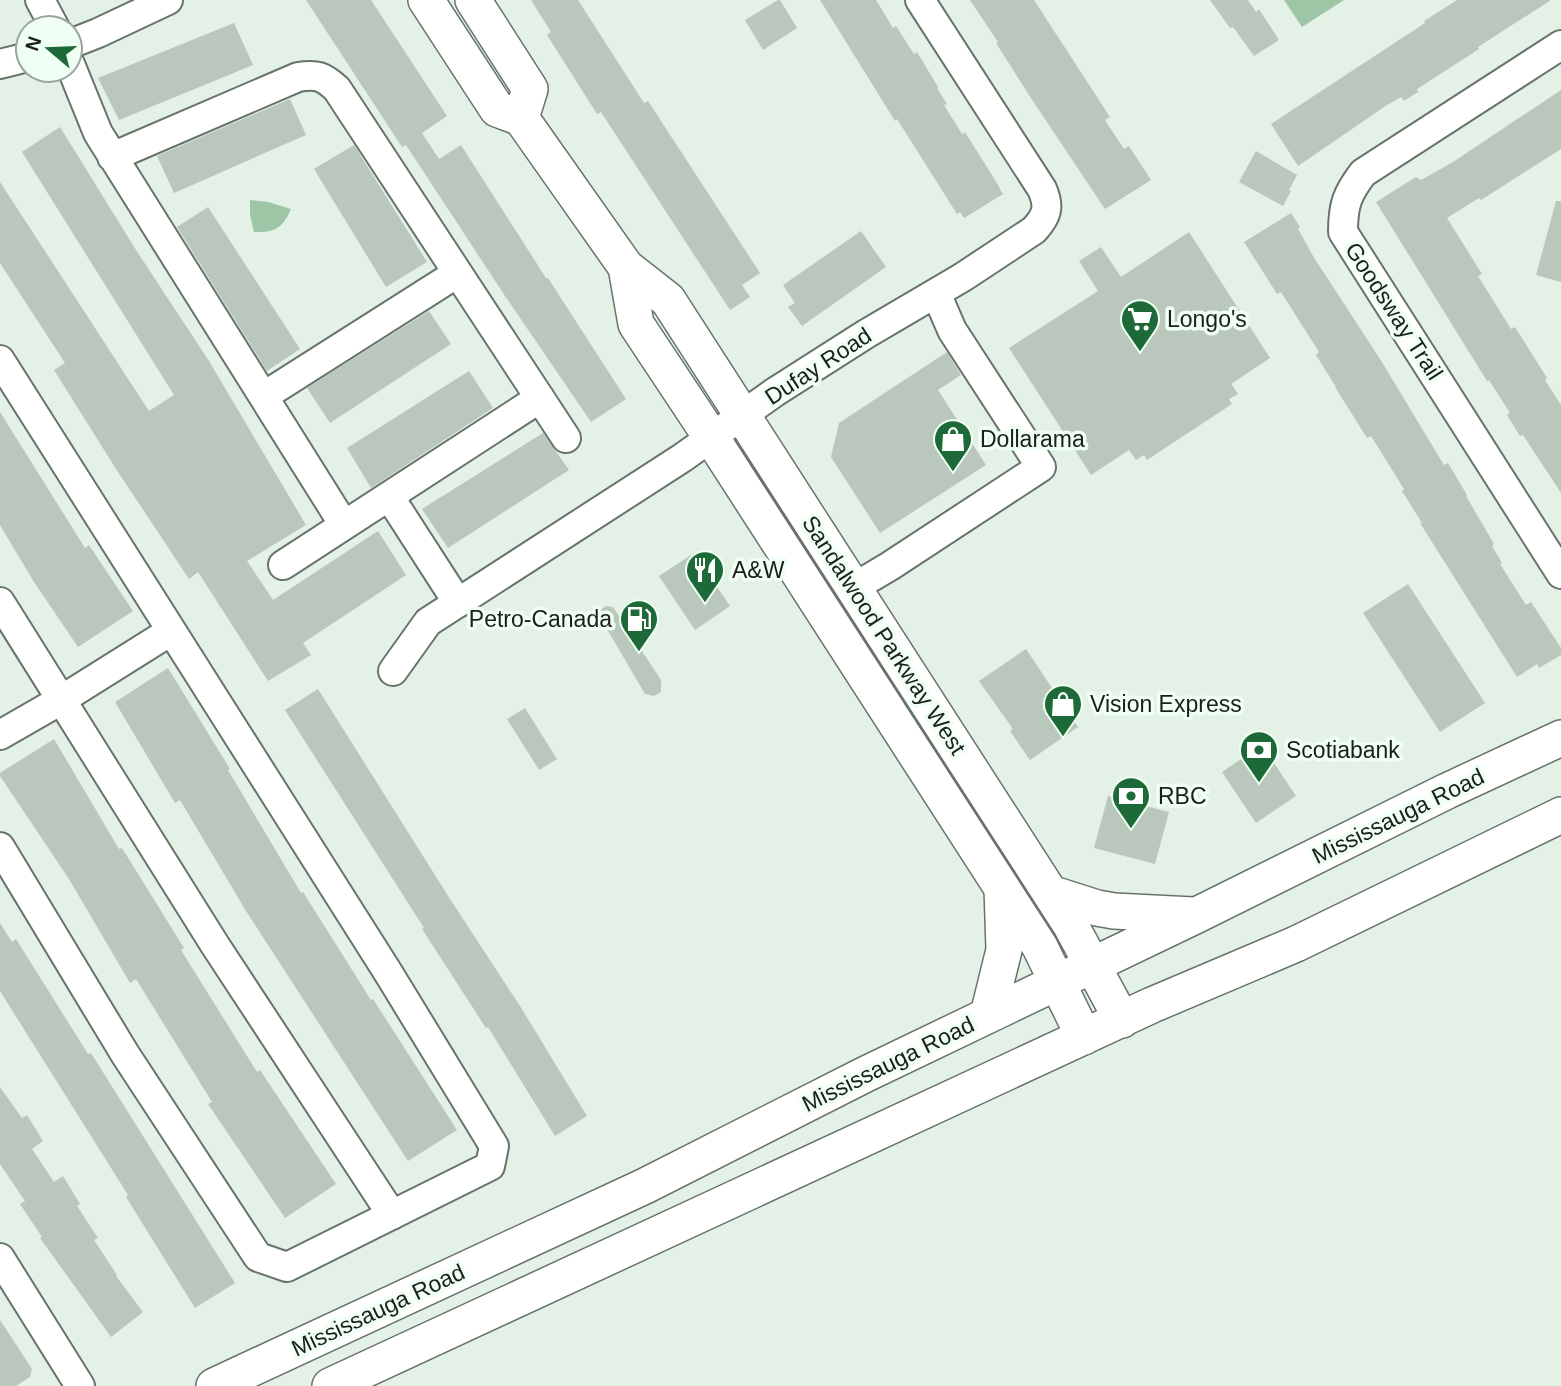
<svg xmlns="http://www.w3.org/2000/svg" width="1561" height="1386" viewBox="0 0 1561 1386" font-family="Arial,sans-serif">
<style>
.green{fill:#9ec5a5}
.building{fill:#b9c7bc}
.lines{fill:none;stroke-linecap:round;stroke-linejoin:round}
.minor-casing{stroke:#68746a;stroke-width:32}
.major-casing{stroke:#68746a;stroke-width:38}
.minor{stroke:#fff;stroke-width:28}
.major{stroke:#fff;stroke-width:35}
.labels{text-anchor:middle;stroke-width:7;stroke-linejoin:round;paint-order:stroke}
.street-label{font-size:23px;fill:#1a1f1b;stroke:#f0fff3}
.poi-label{font-size:23px;fill:#1a1f1b;stroke:#f0fff3;text-anchor:start}
</style>
<rect width="100%" height="100%" fill="#e3f1e6"/>
<!-- green -->
<path class="green" d="M 1284,0 L 1344,0 L 1302,27 Z
M 250,200 L 268,202 L 291,209 C 283,228 274,233 254,232 L 250,215 Z"/>
<!-- building -->
<path class="building" d="M 306,0 L 371,0 L 447,116 L 422,133 L 439,159 L 461,145 L 546,278 L 548,278 L 626,399 L 591,422 L 503,293 L 406,145 L 402,147 Z
M 531,0 L 578,0 L 644,103 L 648,101 L 760,273 L 742,285 L 750,297 L 730,310 L 601,112 L 597,114 L 547,35 L 551,32 Z
M 778,0 L 780,0 L 797,28 L 763,50 L 745,20 Z
M 820,0 L 876,0 L 893,28 L 896,26 L 914,54 L 917,52 L 938,87 L 937,88 L 947,104 L 944,105 L 962,134 L 965,132 L 1000,188 L 999,188 L 1003,194 L 964,218 L 960,212 L 957,214 L 897,119 L 895,121 Z
M 970,0 L 1034,0 L 1110,117 L 1105,120 L 1124,149 L 1129,146 L 1151,180 L 1105,209 L 1027,92 L 996,43 L 998,42 Z
M 1210,0 L 1248,0 L 1256,12 L 1259,9 L 1279,40 L 1254,56 L 1233,27 L 1230,28 Z
M 1457,0 L 1551,0 L 1478,47 L 1479,49 L 1417,89 L 1418,92 L 1404,101 L 1401,97 L 1387,105 L 1298,166 L 1271,124 L 1425,23 L 1424,21 Z
M 234,23 L 253,65 L 119,120 L 98,78 Z
M 1561,90 L 1561,149 L 1481,200 L 1479,198 L 1447,218 L 1482,274 L 1478,276 L 1511,329 L 1515,327 L 1547,378 L 1545,380 L 1561,405 L 1561,493 L 1523,435 L 1520,436 L 1507,415 L 1510,413 L 1489,380 L 1487,381 L 1376,202 L 1416,177 L 1421,180 L 1453,162 Z
M 290,99 L 306,135 L 174,193 L 157,156 Z
M 60,127 L 136,250 L 209,361 L 306,525 L 247,561 L 273,600 L 378,531 L 406,575 L 303,643 L 311,655 L 268,681 L 198,572 L 189,579 L 116,469 L 54,370 L 65,363 L 0,263 L 0,182 L 149,411 L 174,395 L 22,152 Z
M 354,145 L 427,262 L 386,287 L 314,169 Z
M 1256,151 L 1297,175 L 1289,190 L 1291,191 L 1283,206 L 1239,182 Z
M 1556,201 L 1561,201 L 1561,282 L 1536,275 Z
M 208,207 L 300,349 L 267,371 L 177,227 Z
M 1291,213 L 1300,227 L 1298,229 L 1313,256 L 1380,359 L 1444,465 L 1448,463 L 1467,495 L 1466,496 L 1494,544 L 1492,546 L 1502,563 L 1500,564 L 1526,605 L 1531,602 L 1561,648 L 1561,655 L 1539,668 L 1537,664 L 1517,677 L 1420,523 L 1422,523 L 1402,491 L 1404,489 L 1371,436 L 1367,438 L 1335,387 L 1336,387 L 1316,355 L 1319,352 L 1281,292 L 1277,294 L 1244,242 Z
M 861,231 L 886,267 L 802,326 L 788,307 L 795,303 L 783,285 Z
M 1189,232 L 1270,358 L 1231,384 L 1238,394 L 1229,399 L 1232,404 L 1147,460 L 1144,455 L 1136,460 L 1129,450 L 1091,475 L 1009,348 L 1098,291 L 1079,261 L 1101,247 L 1121,277 Z
M 429,311 L 451,344 L 330,423 L 307,388 Z
M 947,352 L 961,375 L 938,390 L 986,465 L 880,533 L 831,457 L 839,423 Z
M 469,371 L 493,408 L 371,488 L 347,448 Z
M 0,412 L 85,548 L 89,545 L 133,611 L 78,647 L 34,582 L 0,525 Z
M 543,433 L 569,470 L 448,548 L 422,509 Z
M 694,553 L 730,606 L 695,630 L 659,576 Z
M 1408,584 L 1485,703 L 1440,732 L 1363,613 Z
M 606,606 L 613,607 L 661,680 L 661,692 L 654,696 L 645,694 L 597,612 Z
M 1026,649 L 1078,727 L 1030,760 L 1010,731 L 1013,729 L 979,681 Z
M 168,668 L 230,769 L 228,770 L 301,893 L 303,892 L 371,1000 L 373,999 L 457,1130 L 408,1161 L 246,911 L 180,800 L 175,803 L 115,702 Z
M 318,689 L 450,899 L 520,1006 L 587,1116 L 555,1136 L 488,1027 L 486,1028 L 422,929 L 424,928 L 285,710 Z
M 525,708 L 557,759 L 539,770 L 507,719 Z
M 54,739 L 119,849 L 122,848 L 184,948 L 181,950 L 257,1072 L 260,1070 L 336,1184 L 285,1218 L 208,1104 L 212,1102 L 136,979 L 130,983 L 69,879 L 0,776 L 0,773 Z
M 1262,745 L 1296,796 L 1256,823 L 1222,772 Z
M 1108,796 L 1169,812 L 1155,864 L 1094,848 Z
M 0,923 L 12,942 L 16,939 L 88,1054 L 91,1053 L 235,1283 L 195,1308 L 126,1197 L 128,1195 L 0,991 Z
M 0,1087 L 22,1118 L 27,1115 L 43,1141 L 32,1149 L 54,1182 L 63,1176 L 80,1204 L 77,1206 L 98,1238 L 94,1240 L 117,1275 L 116,1276 L 143,1312 L 111,1337 L 40,1238 L 42,1237 L 20,1204 L 25,1201 L 0,1164 Z
M 0,1320 L 32,1369 L 30,1377 L 16,1386 L 0,1386 Z"/>
<g class="lines">
<defs>
<path id="minor" d="M 40,0 L 55,28
M 70,44 L 98,33 L 168,0
M 1561,45 L 1363,173 C 1347,194 1343,205 1343,232 L 1561,574
M 0,64 L 28,57
M 70,64 L 98,133 L 344,525
M 112,157 L 298,77 C 317,74 323,76 337,89 L 566,438
M 0,360 L 389,974 L 494,1146 L 490,1166 L 287,1267 L 258,1257 L 125,1054 L 0,847
M 264,396 L 456,274
M 389,496 L 458,603
M 283,565 L 540,398
M 853,588 L 890,566 L 1041,467 L 952,330 L 936,293
M 0,602 L 215,945 L 392,1215
M 393,671 L 428,622 L 682,458 L 775,392 L 866,334 L 963,277 L 1034,230 C 1047,216 1050,207 1042,189 L 920,0
M 0,735 L 61,700 L 171,631
M 0,1258 L 80,1386"/>
<path id="major" d="M 426,0 L 497,109 L 521,118 L 626,267 L 668,300 L 1070,924 L 1122,1020
M 473,0 L 530,89 L 521,118
M 626,267 L 636,324 L 711,437 L 1040,947 L 1084,1037
M 1050,893 L 1097,908 L 1114,911 L 1193,915
M 988,1015 L 1004,950 L 1002,888
M 214,1386 L 645,1186 L 866,1074 L 1197,915 L 1447,791 L 1561,738
M 330,1386 L 1152,1005 L 1296,944 L 1561,815"/>
</defs>
<!-- minor casing -->
<use href="#minor" class="minor-casing"/>
<!-- major casing -->
<use href="#major" class="major-casing"/>
<!-- minor -->
<use href="#minor" class="minor"/>
<!-- major -->
<use href="#major" class="major"/>
</g>
<!-- icons -->
<defs>
<symbol id="supermarket-pin" viewBox="-11 -11 22 30"><path d="M0 17L-7.5 6A9.5 9.5 0 1 1 7.5 6Z" fill="#1d6937" stroke="#f0fff3"/><path d="M-6-5.5h2.5l.6 2H6L4.5 2H-2.5L-4.4-4H-6ZM-1.5 3.2a1.3 1.3 0 1 0 .1 0ZM3 3.2a1.3 1.3 0 1 0 .1 0Z" fill="#fff"/></symbol>
<symbol id="shop-pin" viewBox="-11 -11 22 30"><path d="M0 17L-7.5 6A9.5 9.5 0 1 1 7.5 6Z" fill="#1d6937" stroke="#f0fff3"/><path d="M-5-2.5h2.3a2.7 3.5 0 0 1 5.4 0H5L5.5 6h-11ZM-1.5-2.5h3a1.5 2.3 0 0 0-3 0Z" fill="#fff"/></symbol>
<symbol id="restaurant-pin" viewBox="-11 -11 22 30"><path d="M0 17L-7.5 6A9.5 9.5 0 1 1 7.5 6Z" fill="#1d6937" stroke="#f0fff3"/><path d="M-5-6h1v4h1v-4h1v4h1v-4h1v5L-1.5 .5V6h-2V.5L-5-1ZM5-6V6H3V1.5H1.5Q1.5-4 5-6Z" fill="#fff"/></symbol>
<symbol id="fuel-pin" viewBox="-11 -11 22 30"><path d="M0 17L-7.5 6A9.5 9.5 0 1 1 7.5 6Z" fill="#1d6937" stroke="#f0fff3"/><path d="M-5.5-6h7V0h2V4h1.3V-2.5L3-4.5l.8-.8L6-3V5H2.5V1h-1V6h-7ZM-4.2-4.7v3.2H.2V-4.7Z" fill="#fff"/></symbol>
<symbol id="bank-pin" viewBox="-11 -11 22 30"><path d="M0 17L-7.5 6A9.5 9.5 0 1 1 7.5 6Z" fill="#1d6937" stroke="#f0fff3"/><path d="M-6-4H6V4H-6ZM0-2.3a2.3 2.3 0 1 0 0 4.6a2.3 2.3 0 1 0 0-4.6Z" fill="#fff"/></symbol>
</defs>
<g fill-rule="evenodd">
<use href="#supermarket-pin" x="1118" y="297" width="44" height="60"/>
<use href="#shop-pin" x="931" y="417" width="44" height="60"/>
<use href="#restaurant-pin" x="683" y="548" width="44" height="60"/>
<use href="#fuel-pin" x="617" y="597" width="44" height="60"/>
<use href="#shop-pin" x="1041" y="682" width="44" height="60"/>
<use href="#bank-pin" x="1237" y="728" width="44" height="60"/>
<use href="#bank-pin" x="1109" y="774" width="44" height="60"/>
</g>
<g class="labels">
<!-- street labels -->
<g class="street-label">
<text transform="translate(1394 311) rotate(57)" y="8">Goodsway Trail</text>
<text transform="translate(818 366) rotate(-33)" y="8">Dufay Road</text>
<text transform="translate(884 635) rotate(57)" y="8">Sandalwood Parkway West</text>
<text transform="translate(1398 816) rotate(-26)" y="8">Mississauga Road</text>
<text transform="translate(888 1064) rotate(-26)" y="8">Mississauga Road</text>
<text transform="translate(378 1310) rotate(-25)" y="8">Mississauga Road</text>
</g>
<!-- poi labels -->
<g class="poi-label">
<text x="1167" y="327">Longo's</text>
<text x="980" y="447">Dollarama</text>
<text x="732" y="578">A&amp;W</text>
<text x="612" y="627" text-anchor="end">Petro-Canada</text>
<text x="1090" y="712">Vision Express</text>
<text x="1286" y="758">Scotiabank</text>
<text x="1158" y="804">RBC</text>
</g>
</g>
<!-- north arrow -->
<g transform="translate(49 49) rotate(289)"><circle r="33" fill="#f0fff3" stroke="#9aa59d" stroke-width="2"/>
<path d="M0-5L12 26L0 18L-12 26Z" fill="#1d6937"/>
<text y="-10" font-size="19" font-weight="bold" text-anchor="middle" fill="#1a1f1b">N</text>
</g>
</svg>
